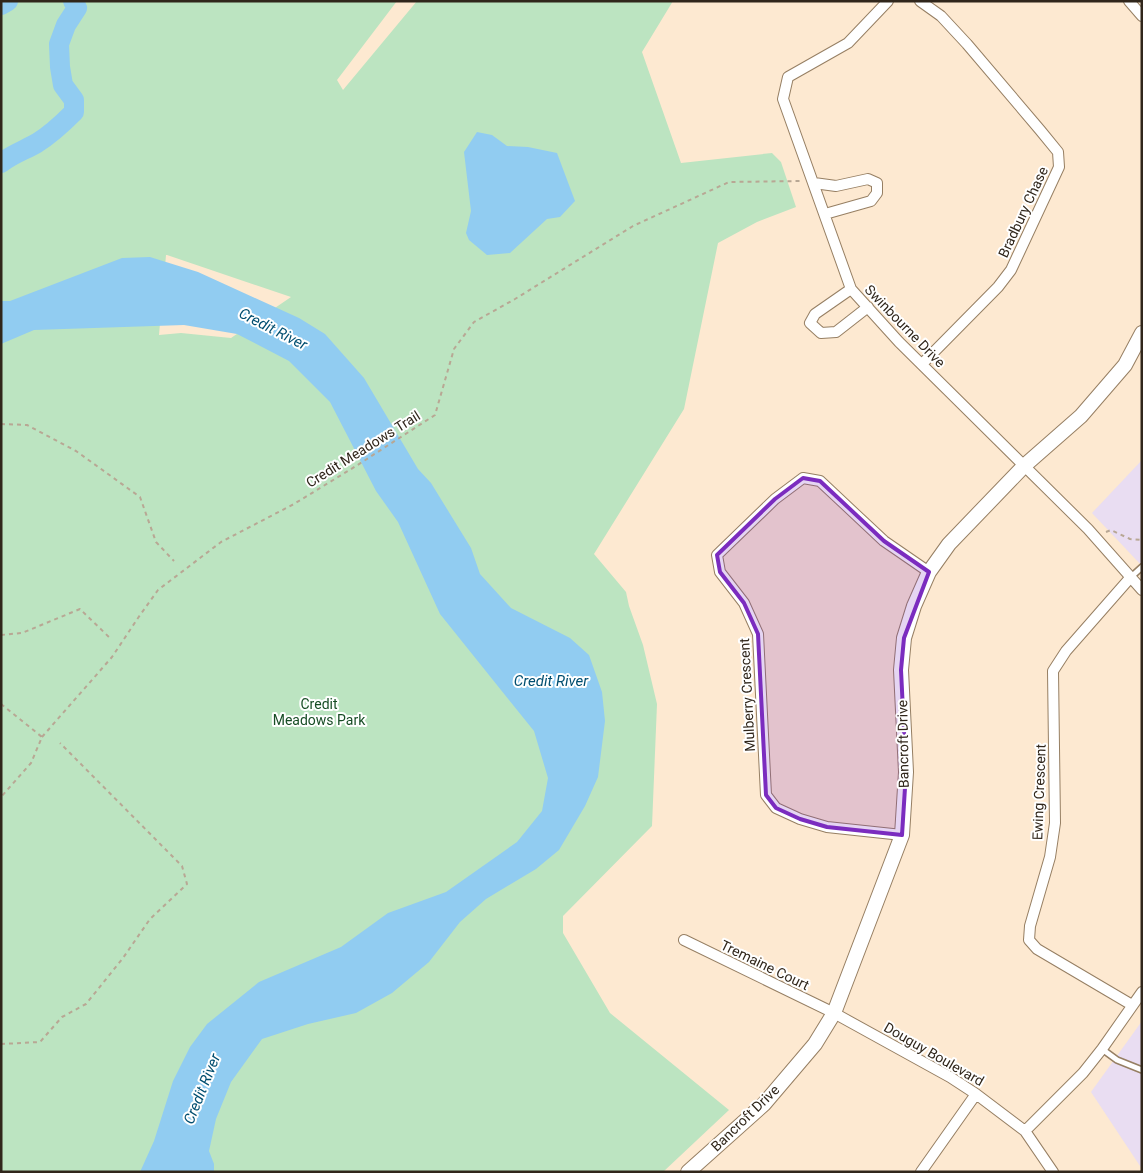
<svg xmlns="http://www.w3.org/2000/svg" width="1143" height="1173" viewBox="0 0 1143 1173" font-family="Roboto,sans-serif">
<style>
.education{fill:#e9ddf2}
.green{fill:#bce4c1;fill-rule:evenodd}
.water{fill:#91ccf1}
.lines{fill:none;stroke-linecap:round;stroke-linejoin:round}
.river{stroke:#91ccf1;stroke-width:20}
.lane-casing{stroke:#967f63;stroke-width:8}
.street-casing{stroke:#967f63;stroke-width:12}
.secondary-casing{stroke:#967f63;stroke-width:16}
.path{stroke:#b8a794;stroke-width:2;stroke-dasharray:4 4;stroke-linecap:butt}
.lane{stroke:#fff;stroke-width:5}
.street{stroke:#fff;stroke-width:10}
.secondary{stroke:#fff;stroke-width:14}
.marked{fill:#7b2cbf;fill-opacity:0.2;stroke:#7b2cbf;stroke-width:4;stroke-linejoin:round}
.labels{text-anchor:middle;stroke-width:4;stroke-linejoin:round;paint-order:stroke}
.street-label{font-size:14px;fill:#30261b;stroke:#fff}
.park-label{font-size:14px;fill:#174d25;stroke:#fff}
.water-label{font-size:15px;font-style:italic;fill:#004e70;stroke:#fff}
</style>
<rect width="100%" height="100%" fill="#fde9d1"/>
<!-- education -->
<path class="education" d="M 1142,460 L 1142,566 L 1092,513 Z
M 1142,1021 L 1142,1169 L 1091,1092 Z"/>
<!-- green -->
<path class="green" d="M 1,1 L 397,1 L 337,80 L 343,90 L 417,1 L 673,1 L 642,52 L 681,163 L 772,153 L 781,162 L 796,207 L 757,222 L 718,243 L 684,409 L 594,554 L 626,592 L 629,606 L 643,645 L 657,704 L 652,826 L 563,916 L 563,933 L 610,1013 L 729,1110 L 663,1172 L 1,1172 ZM 166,255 L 167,255 L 291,297 L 231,338 L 181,333 L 159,335 Z"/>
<!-- water -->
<path class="water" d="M 477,132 L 492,135 L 507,146 L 528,147 L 557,153 L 575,201 L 560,217 L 547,219 L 510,253 L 487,255 L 469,240 L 466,233 L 471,211 L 464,152 Z
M 150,257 L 198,272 L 299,318 L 325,334 L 364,378 L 418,469 L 431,483 L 471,548 L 480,574 L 511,608 L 570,638 L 589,655 L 602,692 L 605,721 L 598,777 L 585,806 L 559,850 L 536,869 L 486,899 L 460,922 L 429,962 L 392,993 L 356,1013 L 308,1024 L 262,1039 L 231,1082 L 216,1119 L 209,1151 L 214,1164 L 214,1172 L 140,1172 L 154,1141 L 173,1081 L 190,1047 L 207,1024 L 259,982 L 341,947 L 388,913 L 446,892 L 517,842 L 542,811 L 548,778 L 534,731 L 440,614 L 398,522 L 376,491 L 330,402 L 289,361 L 237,334 L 184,325 L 34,330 L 1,344 L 1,301 L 10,301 L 122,258 Z"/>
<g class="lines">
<!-- river -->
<path class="river" d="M 1,5 L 8,1
M 1,163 C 12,154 25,150 37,143 C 50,135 63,123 74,112 L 74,100 L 63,85 L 60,67 L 59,44 L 66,25 L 77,8 L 73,1"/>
<defs>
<path id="lane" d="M 1131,577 L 1142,567
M 1102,1049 L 1117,1060 L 1142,1070"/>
<path id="street" d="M 888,1 L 848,43 L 788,77 L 783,99 L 851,289 L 899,342 L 1088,529 L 1142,590
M 920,1 L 941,16 L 967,44 L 1040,130 L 1058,152 L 1059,167 L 1011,270 L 998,287 L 922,364
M 1129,1 L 1142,16
M 814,183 L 836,186 L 868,179 L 877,183 L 877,193 L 871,201 L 825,214
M 851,289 L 815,314 L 810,323 L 821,333 L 836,332 L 868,307
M 1130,578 L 1066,651 L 1053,671 L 1055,823 L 1050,857 L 1030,926 L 1029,940 L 1037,949 L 1132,1005
M 902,835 L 827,827 L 800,819 L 776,808 L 766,795 L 758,634 L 744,603 L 720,572 L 717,555 L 775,499 L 803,478 L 820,481 L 884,541 L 929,572
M 684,940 L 834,1013 L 950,1077 L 976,1094 L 1025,1131 L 1053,1172
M 1025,1131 L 1083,1073 L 1102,1049 L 1142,992
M 921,1172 L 976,1094"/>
<path id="secondary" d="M 688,1172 L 764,1104 L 815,1044 L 834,1013 L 902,835 L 906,772 L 901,670 L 904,638 L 914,606 L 929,572 L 949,544 L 1024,466 L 1081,416 L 1125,365 L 1142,333"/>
</defs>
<!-- lane casing -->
<use href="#lane" class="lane-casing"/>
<!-- street casing -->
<use href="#street" class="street-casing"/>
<!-- secondary casing -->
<use href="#secondary" class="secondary-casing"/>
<!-- path -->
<path class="path" d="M 1,424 L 27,425 L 76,451 L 140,497 L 156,542 L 174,561
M 1106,532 L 1111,530 L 1130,539 L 1142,540
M 1,635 L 22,633 L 80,609 L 111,639
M 1,704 L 42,737 L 31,763 L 1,797
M 42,737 L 112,657 L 138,618 L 158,590 L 221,542 L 294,504 L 356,466 L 435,415 L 454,349 L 474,322 L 515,299 L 633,226 L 729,182 L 802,181
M 1,1044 L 40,1042 L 62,1017 L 86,1004 L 123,958 L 150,919 L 187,884 L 182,866 L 60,743"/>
<!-- lane -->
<use href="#lane" class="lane"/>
<!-- street -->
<use href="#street" class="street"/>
<!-- secondary -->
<use href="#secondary" class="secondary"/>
</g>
<!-- marked area -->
<path class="marked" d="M 803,478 L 820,481 L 884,541 L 929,572 L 904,638 L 901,670 L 906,772 L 902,835 L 827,827 L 800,819 L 776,808 L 766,795 L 758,634 L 744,603 L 720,572 L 717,555 L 775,499 Z"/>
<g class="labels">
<!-- street labels -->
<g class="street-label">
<text transform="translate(1023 212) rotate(-65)" y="5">Bradbury Chase</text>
<text transform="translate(905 326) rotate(46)" y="5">Swinbourne Drive</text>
<text transform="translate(363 449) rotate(-32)" y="5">Credit Meadows Trail</text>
<text transform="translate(747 695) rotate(-93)" y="5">Mulberry Crescent</text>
<text transform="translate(903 744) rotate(-91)" y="5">Bancroft Drive</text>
<text transform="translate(1039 792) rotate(-88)" y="5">Ewing Crescent</text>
<text transform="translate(765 965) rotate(26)" y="5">Tremaine Court</text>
<text transform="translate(934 1054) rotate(30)" y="5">Douguy Boulevard</text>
<text transform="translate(745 1118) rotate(-44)" y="5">Bancroft Drive</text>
</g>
<!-- park labels -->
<g class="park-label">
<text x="319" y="709">Credit<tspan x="319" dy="16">Meadows Park</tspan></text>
</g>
<!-- water labels -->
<g class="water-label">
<text transform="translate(273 329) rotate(27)" y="5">Credit River</text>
<text x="551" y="686">Credit River</text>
<text transform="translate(202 1089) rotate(-68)" y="5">Credit River</text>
</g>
</g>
<!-- border -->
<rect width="1143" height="1173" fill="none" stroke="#30261b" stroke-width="5"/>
</svg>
